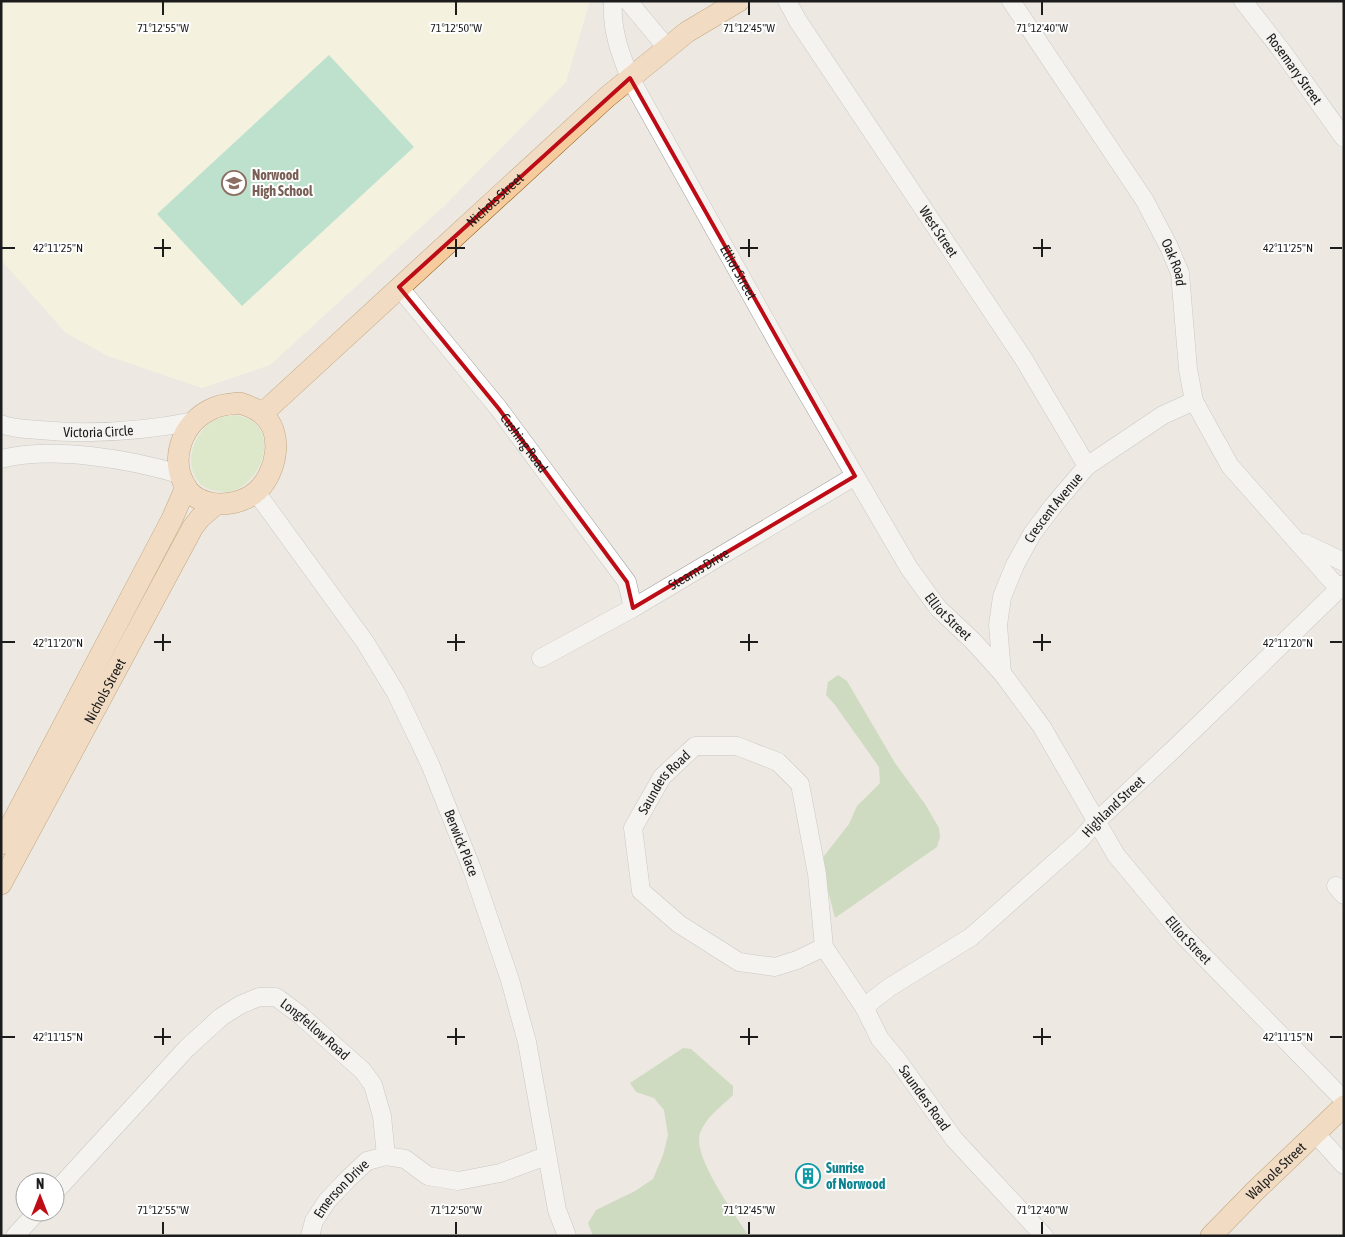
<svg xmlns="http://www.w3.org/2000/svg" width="1345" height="1237" viewBox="0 0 1345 1237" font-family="'Asap Condensed',sans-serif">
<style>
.education{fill:#fdfbdc}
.grass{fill:#cbe5ab}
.forest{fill:#abca99}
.pitch{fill:#84d8b3}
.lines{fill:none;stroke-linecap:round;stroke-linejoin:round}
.minor-casing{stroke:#a0a0a0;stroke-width:19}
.major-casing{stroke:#8c5809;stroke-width:22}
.minor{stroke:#fff;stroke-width:18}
.major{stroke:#f6cb9e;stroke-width:21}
.marked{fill:none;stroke:#bd0c16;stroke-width:4;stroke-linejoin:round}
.ticks{fill:none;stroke:#1c1c1c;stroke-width:2}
.labels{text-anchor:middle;stroke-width:4;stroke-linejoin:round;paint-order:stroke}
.street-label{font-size:14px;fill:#1c1c1c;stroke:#fff}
.education-label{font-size:14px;font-weight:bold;fill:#785e54;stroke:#fff;text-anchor:start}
.culture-label{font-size:14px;font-weight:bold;fill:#0d838f;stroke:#fff;text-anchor:start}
.ticks-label{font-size:12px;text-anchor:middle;fill:#1c1c1c;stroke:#fff;stroke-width:4;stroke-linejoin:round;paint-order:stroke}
</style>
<rect width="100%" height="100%" fill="#ede9e2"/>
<!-- education -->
<path class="education" d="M 1,1 L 590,1 L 566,82 L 444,206 L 270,365 L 202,388 L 108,356 L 66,333 L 1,260 Z"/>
<!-- grass -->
<path class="grass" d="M 236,415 C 243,417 251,419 256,424 C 277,445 254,490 227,492 C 222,492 217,491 212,490 C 205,488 198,483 195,476 C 185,458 196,431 214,421 C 221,417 228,416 236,415 Z"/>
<!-- forest -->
<path class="forest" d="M 838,675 L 847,681 L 895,763 L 925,804 L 939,828 L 940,837 L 937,847 L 835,918 L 821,864 L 824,856 L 849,824 L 857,806 L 880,783 L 879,767 L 835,705 L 826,695 L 828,682 Z
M 683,1048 L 691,1049 L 733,1086 L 733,1095 C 722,1106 706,1117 700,1133 C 692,1156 735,1215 749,1236 L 593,1236 L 588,1223 L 596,1210 L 635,1191 L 653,1179 L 663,1155 L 668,1135 L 664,1110 L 654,1098 L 636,1092 L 630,1083 Z"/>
<!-- pitch -->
<path class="pitch" d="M 329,55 L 414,147 L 242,306 L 157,214 Z"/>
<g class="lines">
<defs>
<g id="minor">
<path id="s1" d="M 613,1 C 611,29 620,53 630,78 L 783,352 L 909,568 L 938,608 L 973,641 L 1002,673 L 1042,727 L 1116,855 L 1180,932 L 1344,1100"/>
<path d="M 628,1 L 667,48"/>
<path id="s2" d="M 787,1 L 798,21 L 1023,358 L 1087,466"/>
<path id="s3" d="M 1011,1 L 1125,171 L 1145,201 L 1169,247 L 1180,273 L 1188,369 L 1194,401 L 1230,466 L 1339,589"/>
<path id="s4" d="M 1243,1 L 1282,51 L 1344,138"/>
<path id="s5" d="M 399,287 L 499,409 L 627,582 L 633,608"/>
<path id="s6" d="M 1,424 C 13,429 26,429 39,430 C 91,435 144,431 195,421"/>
<path d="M 1,459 C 52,446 129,459 179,474"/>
<path id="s7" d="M 256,492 L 365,642 L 396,693 L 430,764 L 472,869 L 510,980 L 527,1042 L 557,1210 L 567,1236"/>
<path d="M 1304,543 L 1344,562"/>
<path id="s8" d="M 541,658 L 633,608 L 855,476"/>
<path id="s9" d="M 1002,673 L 998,625 L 1002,597 L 1015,565 L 1032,534 L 1053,506 L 1087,466 L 1163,415 L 1194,401"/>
<path d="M 1336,886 L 1344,895"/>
<path id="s10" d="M 824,947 L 797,960 L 775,967 L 739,962 L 679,924 L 641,891 L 633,828 L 662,777 L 695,746 L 737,746 L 778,762 L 800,784 L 817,874 L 824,947 L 864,1007 L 880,1039 L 896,1058 L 954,1139 L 1044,1236"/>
<path id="s11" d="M 864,1007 L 890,987 L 971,937 L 1080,840 L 1097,821 L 1177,746 L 1344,584"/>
<path d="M 1315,1133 L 1344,1165"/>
<path id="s12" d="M 55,1192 L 187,1048 L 221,1017 L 240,1005 L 259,997 L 276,997 L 299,1014 L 363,1071 L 373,1085 L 382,1116 L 386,1156 L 405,1159 L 428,1176 L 458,1181 L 500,1173 L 546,1156"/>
<path d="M 15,1236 L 37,1212"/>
<path id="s13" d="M 310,1236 L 314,1221 L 327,1201 L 348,1179 L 367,1161 L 386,1156"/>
</g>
<g id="major">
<path d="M 240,403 C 248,406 255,408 261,413 C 285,431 277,473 257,491 C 245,502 226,506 210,503 C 202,501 193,497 188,490 C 167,461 182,421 214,408 C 222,404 231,404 240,403 Z"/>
<path id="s14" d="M 263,413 L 607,97 L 687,32 L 739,1"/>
<path d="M 1,844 L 172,519 L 186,487"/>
<path id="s15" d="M 1,884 L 193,527 L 200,518 L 216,504"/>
<path id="s16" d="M 1211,1236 L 1255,1191 L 1344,1106"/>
</g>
</defs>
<!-- minor casing -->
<use href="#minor" class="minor-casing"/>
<!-- major casing -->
<use href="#major" class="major-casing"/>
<!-- minor -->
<use href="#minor" class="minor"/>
<!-- major -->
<use href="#major" class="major"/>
</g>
<!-- marked area -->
<path d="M0 0H1345V1237H0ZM 630,78 L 855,476 L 633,608 L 627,582 L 499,409 L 399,287 Z" fill="#ede9e2" fill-opacity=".55" fill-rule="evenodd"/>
<path class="marked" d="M 630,78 L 855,476 L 633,608 L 627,582 L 499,409 L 399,287 Z"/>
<!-- ticks -->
<path class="ticks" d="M 163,2 L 163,15M 456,2 L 456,15M 749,2 L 749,15M 1042,2 L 1042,15M 163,239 L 163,257M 456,239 L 456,257M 749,239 L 749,257M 1042,239 L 1042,257M 2,248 L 15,248M 154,248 L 171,248M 447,248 L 465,248M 740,248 L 758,248M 1033,248 L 1051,248M 1330,248 L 1342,248M 163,634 L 163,651M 456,634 L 456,651M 749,634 L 749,651M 1042,634 L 1042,651M 2,642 L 15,642M 154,642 L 171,642M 447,642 L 465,642M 740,642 L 758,642M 1033,642 L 1051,642M 1330,642 L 1342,642M 163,1028 L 163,1045M 456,1028 L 456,1045M 749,1028 L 749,1045M 1042,1028 L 1042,1045M 2,1037 L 15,1037M 154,1037 L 171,1037M 447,1037 L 465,1037M 740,1037 L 758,1037M 1033,1037 L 1051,1037M 1330,1037 L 1342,1037M 163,1222 L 163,1234M 456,1222 L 456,1234M 749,1222 L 749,1234M 1042,1222 L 1042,1234"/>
<!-- icons -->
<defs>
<symbol id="school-ring" viewBox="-11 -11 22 22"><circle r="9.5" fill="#fff" stroke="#8d6e63" stroke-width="1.5"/><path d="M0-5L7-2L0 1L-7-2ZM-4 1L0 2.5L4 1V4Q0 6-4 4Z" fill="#8d6e63"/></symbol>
<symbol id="building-ring" viewBox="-11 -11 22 22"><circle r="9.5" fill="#fff" stroke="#0f9aa8" stroke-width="1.5"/><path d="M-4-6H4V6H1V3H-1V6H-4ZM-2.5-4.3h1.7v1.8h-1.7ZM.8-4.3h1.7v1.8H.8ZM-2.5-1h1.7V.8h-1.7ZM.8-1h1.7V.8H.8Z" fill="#0f9aa8"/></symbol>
</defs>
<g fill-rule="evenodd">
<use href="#school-ring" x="220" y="169" width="28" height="28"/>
<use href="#building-ring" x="794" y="1162" width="28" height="28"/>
</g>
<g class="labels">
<!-- street labels -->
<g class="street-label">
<text dy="5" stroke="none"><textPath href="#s4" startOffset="85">Rosemary Street</textPath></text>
<text dy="5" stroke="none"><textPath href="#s14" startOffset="315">Nichols Street</textPath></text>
<text dy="5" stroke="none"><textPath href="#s2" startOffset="276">West Street</textPath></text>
<text dy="5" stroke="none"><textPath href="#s3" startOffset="309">Oak Road</textPath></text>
<text dy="5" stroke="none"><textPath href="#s1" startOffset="302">Elliot Street</textPath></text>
<text dy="5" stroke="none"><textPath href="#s6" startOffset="98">Victoria Circle</textPath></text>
<text dy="5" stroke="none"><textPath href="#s5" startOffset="200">Cushing Road</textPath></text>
<text dy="5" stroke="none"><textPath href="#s9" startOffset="180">Crescent Avenue</textPath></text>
<text dy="5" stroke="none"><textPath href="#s8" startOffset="181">Stearns Drive</textPath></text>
<text dy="5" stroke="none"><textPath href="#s1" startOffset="706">Elliot Street</textPath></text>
<text dy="5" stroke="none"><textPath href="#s15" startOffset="219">Nichols Street</textPath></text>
<text dy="5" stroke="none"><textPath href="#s10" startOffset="330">Saunders Road</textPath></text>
<text dy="5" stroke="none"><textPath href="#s11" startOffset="321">Highland Street</textPath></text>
<text dy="5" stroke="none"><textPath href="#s7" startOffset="409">Berwick Place</textPath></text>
<text dy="5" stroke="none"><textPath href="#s1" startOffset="1111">Elliot Street</textPath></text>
<text dy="5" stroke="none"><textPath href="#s12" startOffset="352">Longfellow Road</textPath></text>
<text dy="5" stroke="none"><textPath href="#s10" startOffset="842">Saunders Road</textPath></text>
<text dy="5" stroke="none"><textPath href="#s16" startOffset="92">Walpole Street</textPath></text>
<text dy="5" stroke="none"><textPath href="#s13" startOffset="58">Emerson Drive</textPath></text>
</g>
<!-- education labels -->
<g class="education-label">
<text x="252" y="180">Norwood<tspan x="252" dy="16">High School</tspan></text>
</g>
<!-- culture labels -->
<g class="culture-label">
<text x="826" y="1173">Sunrise<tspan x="826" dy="16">of Norwood</tspan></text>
</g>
</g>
<g class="ticks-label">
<text x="163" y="32">71°12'55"W</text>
<text x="456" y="32">71°12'50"W</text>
<text x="749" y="32">71°12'45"W</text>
<text x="1042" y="32">71°12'40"W</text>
<text x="58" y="252">42°11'25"N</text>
<text x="1288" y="252">42°11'25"N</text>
<text x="58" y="647">42°11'20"N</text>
<text x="1288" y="647">42°11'20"N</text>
<text x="58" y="1041">42°11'15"N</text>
<text x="1288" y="1041">42°11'15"N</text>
<text x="163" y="1214">71°12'55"W</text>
<text x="456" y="1214">71°12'50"W</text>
<text x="749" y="1214">71°12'45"W</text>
<text x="1042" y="1214">71°12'40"W</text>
</g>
<!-- border -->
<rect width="1345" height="1237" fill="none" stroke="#1c1c1c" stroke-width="5"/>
<!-- north arrow -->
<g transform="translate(40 1197)"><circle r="24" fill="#ffffff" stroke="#a4a4a4"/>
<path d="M0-4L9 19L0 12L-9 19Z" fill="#bd0c16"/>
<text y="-8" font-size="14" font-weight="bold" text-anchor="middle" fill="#1c1c1c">N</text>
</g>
</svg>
